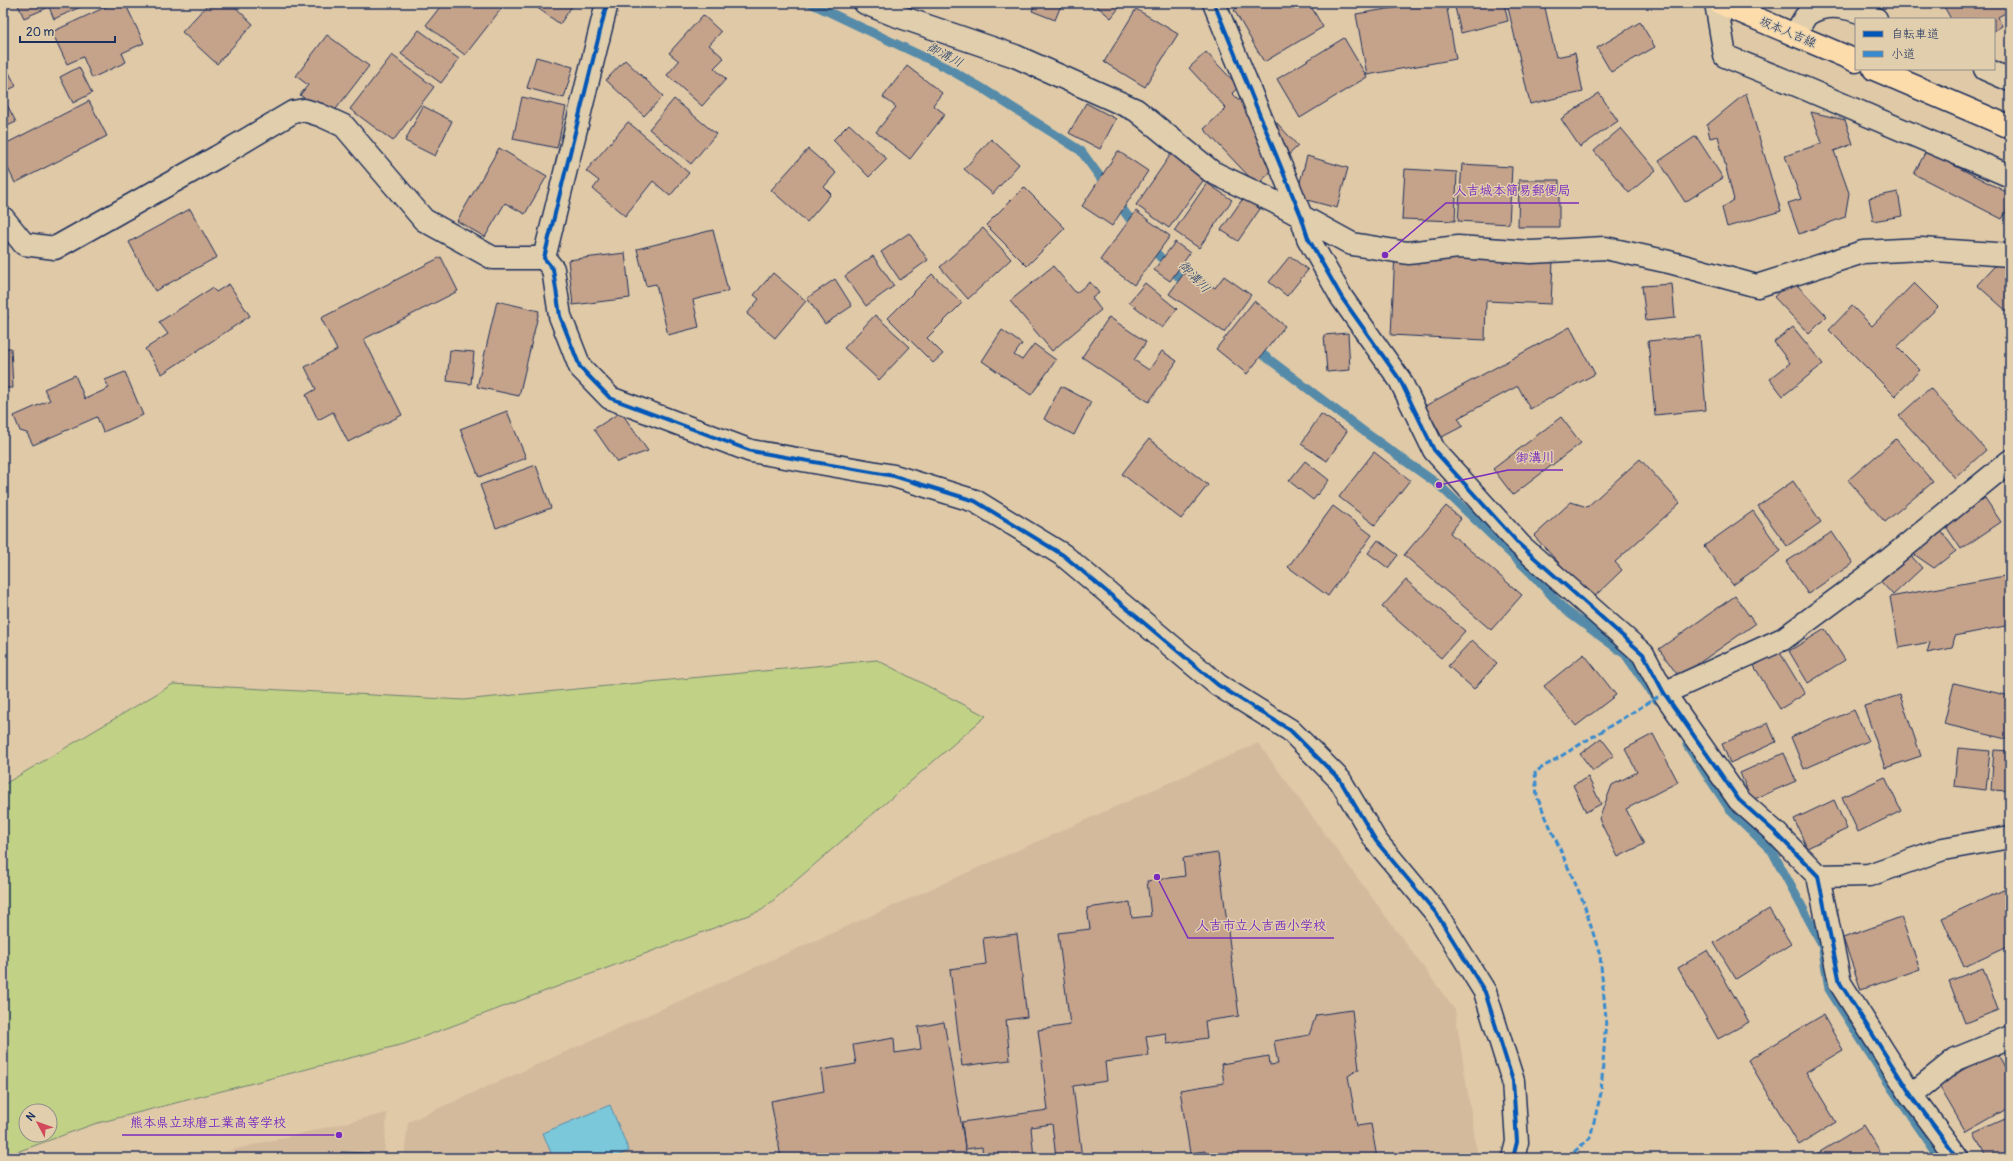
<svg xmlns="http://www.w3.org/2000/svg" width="2013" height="1161" viewBox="0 0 2013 1161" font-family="Pangolin,'Klee One',sans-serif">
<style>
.built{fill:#d4ba9d}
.green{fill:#c1d185;stroke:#6e8072;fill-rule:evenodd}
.water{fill:#7bc8db;stroke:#558ba9}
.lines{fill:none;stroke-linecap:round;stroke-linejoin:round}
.stream{stroke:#558ba9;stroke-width:9}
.building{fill:#c5a28a;stroke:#1b2f5e}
.street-casing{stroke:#1b2f5e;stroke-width:25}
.primary-casing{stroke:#1b2f5e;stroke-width:25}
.street{stroke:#e0ceac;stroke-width:22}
.primary{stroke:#fddcac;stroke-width:22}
.quiet{stroke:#368acf;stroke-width:3;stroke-dasharray:6 3;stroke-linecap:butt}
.cycleway-casing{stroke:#e0ceac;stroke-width:6}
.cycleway{stroke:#0057b8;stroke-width:4}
.labels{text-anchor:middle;stroke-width:3;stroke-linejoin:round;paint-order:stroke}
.street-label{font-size:12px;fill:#1b2f5e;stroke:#e0ceac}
.water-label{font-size:13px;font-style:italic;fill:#253e6a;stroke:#e0ceac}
.leader{fill:none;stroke:#7b2cbf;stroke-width:1.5}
.callout-dot{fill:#7b2cbf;stroke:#e0ceac;stroke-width:1.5}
.callout-label{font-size:13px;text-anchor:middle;font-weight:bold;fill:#7b2cbf;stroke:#e0ceac;stroke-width:3;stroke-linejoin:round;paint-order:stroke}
</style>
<rect width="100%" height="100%" fill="#e0c9a7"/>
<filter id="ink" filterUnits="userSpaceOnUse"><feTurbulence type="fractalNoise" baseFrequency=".025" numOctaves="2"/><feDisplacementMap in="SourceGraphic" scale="8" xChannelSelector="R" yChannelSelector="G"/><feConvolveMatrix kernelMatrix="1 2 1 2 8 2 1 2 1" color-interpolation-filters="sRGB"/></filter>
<g filter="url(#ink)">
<!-- built -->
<path class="built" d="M 1258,743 L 1455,1010 L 1478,1158 L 404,1158 L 408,1122 Z
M 387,1113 L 384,1158 L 198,1158 Z"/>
<!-- green -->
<path class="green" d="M 877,660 L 986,716 L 762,910 L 404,1044 L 94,1124 L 3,1157 L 3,785 L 173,684 L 463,700 ZM 26,1111 L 50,1111 L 50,1135 L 26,1135 Z"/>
<!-- water -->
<path class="water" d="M 610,1105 L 629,1151 L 612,1158 L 553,1158 L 543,1133 Z"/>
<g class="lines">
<!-- stream -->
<path class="stream" d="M 810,3 L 945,67 L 982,88 L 1081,151 L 1108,188
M 1116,200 L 1137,229
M 1149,245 L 1188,287
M 1253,347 L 1366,433 L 1439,485 L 1531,573 L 1565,610 L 1625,654 L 1657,700
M 1687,745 L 1731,811 L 1772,851 L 1822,944 L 1829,989 L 1893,1090 L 1940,1158"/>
</g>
<!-- building -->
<path class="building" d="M 17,3 L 89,3 L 54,19 L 49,7 L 24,18 Z
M 114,3 L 125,3 L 144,43 L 122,53 L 126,62 L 92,78 L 83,57 L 67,64 L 52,32 Z
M 209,3 L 231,3 L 253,24 L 217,64 L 182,32 Z
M 443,3 L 504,3 L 505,4 L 465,55 L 426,25 Z
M 533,3 L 574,3 L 560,24 L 532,4 Z
M 909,3 L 921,3 L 919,8 Z
M 1035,3 L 1062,3 L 1055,20 L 1032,11 Z
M 1093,3 L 1123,3 L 1111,18 Z
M 1245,3 L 1309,3 L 1323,27 L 1264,62 L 1234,10 Z
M 1412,3 L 1446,3 L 1456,59 L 1367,75 L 1356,14 L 1412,5 Z
M 1454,3 L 1504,3 L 1508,21 L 1461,33 Z
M 1507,3 L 1544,3 L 1556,57 L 1575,53 L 1583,92 L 1530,104 Z
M 1942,3 L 2004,3 L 2009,11 L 1998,17 L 2002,26 L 1994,31 L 1994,19 L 1951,19 Z
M 1136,9 L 1178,34 L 1145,87 L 1104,62 Z
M 703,15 L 721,32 L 709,45 L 724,58 L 714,68 L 726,79 L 702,106 L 667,75 L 679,61 L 669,53 Z
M 1640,22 L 1655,47 L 1611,72 L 1597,48 Z
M 419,30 L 459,59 L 441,83 L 401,54 Z
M 327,35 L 369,66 L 330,117 L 300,95 L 308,85 L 296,76 Z
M 1344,38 L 1367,77 L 1300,118 L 1277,79 Z
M 1206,52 L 1239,87 L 1232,93 L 1238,99 L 1267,112 L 1298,146 L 1257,185 L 1204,129 L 1226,108 L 1189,68 Z
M 392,55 L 434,87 L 393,141 L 350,109 Z
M 536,57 L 573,67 L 564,98 L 527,88 Z
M 625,60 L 663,96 L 644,116 L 606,80 Z
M 3,61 L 16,86 L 3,93 Z
M 907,66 L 942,93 L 933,105 L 945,114 L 910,159 L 876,132 L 896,107 L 883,97 Z
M 79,67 L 92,93 L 73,103 L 60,77 Z
M 1599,93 L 1618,121 L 1580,147 L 1561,119 Z
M 1746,93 L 1781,211 L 1727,227 L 1722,208 L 1734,200 L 1718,136 L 1710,138 L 1707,125 Z
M 3,97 L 16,122 L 3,128 Z
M 522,97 L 566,107 L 557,148 L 513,139 Z
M 674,99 L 716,134 L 691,164 L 649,129 Z
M 89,101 L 107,136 L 15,183 L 3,158 L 3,145 Z
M 1086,103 L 1116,119 L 1100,149 L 1069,133 Z
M 423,106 L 452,121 L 435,156 L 405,141 Z
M 1811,112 L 1845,120 L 1853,144 L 1834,151 L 1849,193 L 1845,217 L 1799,234 L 1788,203 L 1801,199 L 1785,156 L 1822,143 Z
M 628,122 L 689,173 L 670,196 L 653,181 L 625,216 L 593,189 L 599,181 L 586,171 Z
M 849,124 L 887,159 L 869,177 L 833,140 Z
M 1621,128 L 1656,170 L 1629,193 L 1594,151 Z
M 1696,136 L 1723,178 L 1685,202 L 1659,161 Z
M 991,139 L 1019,164 L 993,194 L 964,169 Z
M 499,148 L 547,176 L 525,214 L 505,203 L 485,237 L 457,221 Z
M 808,149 L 836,173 L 824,187 L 831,194 L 807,222 L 771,190 Z
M 1118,151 L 1148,171 L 1112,226 L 1082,206 Z
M 1926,151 L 2010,194 L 2010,205 L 2002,219 L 1914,174 Z
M 1171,154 L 1205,178 L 1169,228 L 1136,205 Z
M 1307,156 L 1348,168 L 1337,208 L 1296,197 Z
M 1462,164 L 1512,167 L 1509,224 L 1458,221 Z
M 1405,169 L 1457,172 L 1455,221 L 1402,219 Z
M 1519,180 L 1559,180 L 1559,227 L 1518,227 Z
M 1207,183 L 1232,200 L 1199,248 L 1174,231 Z
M 1024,187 L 1065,228 L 1027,266 L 986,225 Z
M 1898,192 L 1902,216 L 1873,221 L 1869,198 Z
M 1244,197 L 1260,209 L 1238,241 L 1221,230 Z
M 190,209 L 217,257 L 155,291 L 129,242 Z
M 1136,211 L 1170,236 L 1134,285 L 1100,260 Z
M 983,228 L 1011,259 L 968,299 L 940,267 Z
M 713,230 L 728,291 L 693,300 L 699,327 L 668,335 L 656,284 L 646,286 L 637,249 Z
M 909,233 L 928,260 L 900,280 L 881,252 Z
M 1175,242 L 1190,253 L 1170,281 L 1154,270 Z
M 625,253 L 630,298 L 573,305 L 568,260 Z
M 1395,253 L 1553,261 L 1551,304 L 1486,301 L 1485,340 L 1391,335 Z
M 2005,255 L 2010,259 L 2010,314 L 1977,285 Z
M 873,256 L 894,286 L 866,306 L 845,276 Z
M 1290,256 L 1308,270 L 1287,296 L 1269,282 Z
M 441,257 L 458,291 L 364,339 L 402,415 L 348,442 L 333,412 L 318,420 L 306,395 L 316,389 L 305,367 L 337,350 L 321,318 Z
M 1053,266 L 1076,293 L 1090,282 L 1099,293 L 1092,298 L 1101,310 L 1052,351 L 1010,301 Z
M 1187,269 L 1215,288 L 1224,276 L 1251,295 L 1224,332 L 1169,294 Z
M 773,273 L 806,301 L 775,338 L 747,314 L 759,299 L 754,295 Z
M 932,274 L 962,303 L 927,338 L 943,354 L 933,363 L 888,318 Z
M 835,279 L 852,306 L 825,324 L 807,298 Z
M 1791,279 L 1827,316 L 1809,334 L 1774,297 Z
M 1145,283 L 1177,309 L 1162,328 L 1129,302 Z
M 1914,283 L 1938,307 L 1897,347 L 1920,370 L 1895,396 L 1829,330 L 1852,306 L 1872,326 Z
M 229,284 L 250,316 L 162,374 L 145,349 L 168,334 L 159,322 L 212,288 L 216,292 Z
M 1672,284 L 1675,318 L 1646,321 L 1642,286 Z
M 497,301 L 539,311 L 519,396 L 477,387 Z
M 1254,301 L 1285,326 L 1247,374 L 1216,349 Z
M 3,308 L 8,318 L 3,321 Z
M 875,315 L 910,347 L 879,380 L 844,348 Z
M 1109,317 L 1146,342 L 1134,360 L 1149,370 L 1162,351 L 1177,361 L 1149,402 L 1082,357 Z
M 1570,327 L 1595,374 L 1530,409 L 1518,386 L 1458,418 L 1463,426 L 1442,437 L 1425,406 Z
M 1793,327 L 1823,364 L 1783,396 L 1770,379 L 1790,363 L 1774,342 Z
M 1002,330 L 1022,344 L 1014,355 L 1022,360 L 1034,344 L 1056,360 L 1031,395 L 982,361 Z
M 1348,333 L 1350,370 L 1327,372 L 1324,335 Z
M 1700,336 L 1706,410 L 1655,415 L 1648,341 Z
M 3,348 L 11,348 L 13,388 L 3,388 Z
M 450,350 L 474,352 L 471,384 L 447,381 Z
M 125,372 L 143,415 L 103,432 L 97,417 L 33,445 L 27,433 L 20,431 L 14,416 L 50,400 L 44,389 L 75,375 L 85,399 L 109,388 L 105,380 Z
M 1061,386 L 1091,402 L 1074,435 L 1044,419 Z
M 1930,388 L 1986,450 L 1955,478 L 1899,416 Z
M 507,411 L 526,458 L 479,477 L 460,429 Z
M 621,412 L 648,451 L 617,462 L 594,429 Z
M 1321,414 L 1347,431 L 1327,461 L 1301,444 Z
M 1561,417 L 1581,443 L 1513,495 L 1493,469 Z
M 1149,439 L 1208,485 L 1181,519 L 1122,474 Z
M 1896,439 L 1933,482 L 1885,522 L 1848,480 Z
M 1374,452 L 1410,480 L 1375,525 L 1339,497 Z
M 1640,459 L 1680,503 L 1615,562 L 1622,570 L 1592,599 L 1534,536 L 1571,502 L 1587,507 Z
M 1305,461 L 1329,480 L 1313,500 L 1289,481 Z
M 536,465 L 551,508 L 496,528 L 480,485 Z
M 1793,481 L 1821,522 L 1787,546 L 1758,506 Z
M 1985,498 L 2001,522 L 1961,549 L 1945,525 Z
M 1333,506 L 1372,535 L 1328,596 L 1288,567 Z
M 1446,506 L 1461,519 L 1450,533 L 1522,595 L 1491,630 L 1404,555 Z
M 1753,511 L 1781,551 L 1733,585 L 1704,546 Z
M 1941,531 L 1956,551 L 1934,568 L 1912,553 Z
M 1832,532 L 1853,563 L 1808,594 L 1786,562 Z
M 1378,540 L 1398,555 L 1388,568 L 1368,553 Z
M 1905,549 L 1922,568 L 1893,595 L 1876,576 Z
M 2010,575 L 2010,625 L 1955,636 L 1952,648 L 1927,653 L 1930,642 L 1899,648 L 1890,597 Z
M 1406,580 L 1465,631 L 1441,658 L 1382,607 Z
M 1735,596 L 1755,624 L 1679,677 L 1659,649 Z
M 1825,629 L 1845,660 L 1808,683 L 1789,651 Z
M 1472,640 L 1497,663 L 1474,689 L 1448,666 Z
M 1779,651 L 1805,694 L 1780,709 L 1754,666 Z
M 1584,654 L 1616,695 L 1576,726 L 1544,686 Z
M 1954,683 L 2010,696 L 2010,740 L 1944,724 Z
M 1900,695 L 1921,756 L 1885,768 L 1864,706 Z
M 1854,710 L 1868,741 L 1804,769 L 1791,737 Z
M 1768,723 L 1776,742 L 1730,763 L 1722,744 Z
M 1653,734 L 1678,782 L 1626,809 L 1644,844 L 1618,857 L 1599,819 L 1612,785 L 1637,772 L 1625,749 Z
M 1601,738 L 1614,755 L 1593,771 L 1580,754 Z
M 1958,748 L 1990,751 L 1986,790 L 1954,786 Z
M 1994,750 L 2010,751 L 2010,791 L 1991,790 Z
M 1784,753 L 1796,781 L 1752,800 L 1740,773 Z
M 1588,777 L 1601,804 L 1586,812 L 1573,785 Z
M 1885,777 L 1901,811 L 1858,832 L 1842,797 Z
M 1834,800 L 1847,829 L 1807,848 L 1794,819 Z
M 1218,853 L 1239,1016 L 1205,1021 L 1207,1038 L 1167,1044 L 1166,1033 L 1146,1036 L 1149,1056 L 1105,1062 L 1107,1081 L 1073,1086 L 1082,1158 L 1056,1158 L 1052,1124 L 1031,1127 L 1034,1158 L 983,1158 L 982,1147 L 965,1149 L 962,1122 L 1048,1110 L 1038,1030 L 1070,1025 L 1058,933 L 1090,929 L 1087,908 L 1130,902 L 1132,918 L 1151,916 L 1147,881 L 1185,876 L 1183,858 Z
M 2010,887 L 2010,946 L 1964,967 L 1942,918 Z
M 1769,909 L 1791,944 L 1736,979 L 1714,943 Z
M 1901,917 L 1920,969 L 1861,990 L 1843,938 Z
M 1017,934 L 1027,1017 L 1006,1020 L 1010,1060 L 962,1066 L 950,969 L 986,964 L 983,938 Z
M 1708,950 L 1749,1022 L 1718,1039 L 1678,968 Z
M 1983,968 L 1998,1010 L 1965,1023 L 1949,981 Z
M 1352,1010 L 1359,1069 L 1348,1076 L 1357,1126 L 1371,1124 L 1377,1158 L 1206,1158 L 1205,1151 L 1190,1153 L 1180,1090 L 1224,1083 L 1221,1064 L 1269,1056 L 1270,1065 L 1278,1064 L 1274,1041 L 1309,1035 L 1316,1015 Z
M 1823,1015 L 1843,1050 L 1806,1072 L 1836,1122 L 1799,1145 L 1748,1060 Z
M 944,1022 L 967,1158 L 781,1158 L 771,1101 L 824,1091 L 821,1070 L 856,1064 L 853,1045 L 894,1038 L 895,1053 L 921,1049 L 918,1027 Z
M 1996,1051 L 2010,1076 L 2010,1107 L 1966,1132 L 1938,1084 Z
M 2005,1119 L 2010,1130 L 2010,1158 L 1986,1158 L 1974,1133 Z
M 1864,1125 L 1884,1158 L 1810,1158 Z
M 341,1152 L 369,1153 L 368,1158 L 341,1158 Z"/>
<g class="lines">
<defs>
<path id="street" d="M 607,3 L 544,258 L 553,269 L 560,316 L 580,367 L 610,398 L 751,451 L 894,476 L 975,501 L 1063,555 L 1218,685 L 1290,730 L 1340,780 L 1376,841 L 1436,913 L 1485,992 L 1513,1081 L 1517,1142 L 1513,1158
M 865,3 L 892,14 L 1015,56 L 1136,110 L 1212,172 L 1275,202 L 1352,244 L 1408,253 L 1458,247 L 1531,252 L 1605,248 L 1669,262 L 1757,286 L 1863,252 L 1921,249 L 2010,255
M 1214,3 L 1301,216 L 1308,238 L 1342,298 L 1400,380 L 1434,450 L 1520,545 L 1643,654 L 1664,693 L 1739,800 L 1776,833 L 1818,876 L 1840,983 L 1911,1095 L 1958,1158
M 1716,3 L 1725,56 L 1799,86 L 2010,176
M 1795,35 C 1799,29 1803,18 1808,14 C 1830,0 1855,9 1876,19
M 1985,69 L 2010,80
M 3,218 L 24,244 L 55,248 L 217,157 L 293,112 L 304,110 L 320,115 L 344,126 L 424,220 L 493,258 L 544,258
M 1664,693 L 1783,639 L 1875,571 L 2010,461
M 1818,876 L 1869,875 L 1943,849 L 2010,837
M 1911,1095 L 1956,1059 L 2010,1037"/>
<path id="primary" d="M 1720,3 L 1856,61
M 1874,69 L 2010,127"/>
</defs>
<!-- street casing -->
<use href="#street" class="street-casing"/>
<!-- primary casing -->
<use href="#primary" class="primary-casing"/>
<!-- street -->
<use href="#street" class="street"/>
<!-- primary -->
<use href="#primary" class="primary"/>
<!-- quiet -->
<path class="quiet" d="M 1567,1158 L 1590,1138 L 1601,1093 L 1606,1019 L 1600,955 L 1583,901 L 1537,797 L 1535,772 L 1664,693"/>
<defs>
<path id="cycleway" d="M 607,3 L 544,258 L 553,269 L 560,316 L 580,367 L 610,398 L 751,451 L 894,476 L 975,501 L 1063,555 L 1218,685 L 1290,730 L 1340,780 L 1376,841 L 1436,913 L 1485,992 L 1513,1081 L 1517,1142 L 1513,1158
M 1214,3 L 1301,216 L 1308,238 L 1342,298 L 1400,380 L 1434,450 L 1520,545 L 1643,654 L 1664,693 L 1739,800 L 1776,833 L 1818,876 L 1840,983 L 1911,1095 L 1958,1158"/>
</defs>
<!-- cycleway casing -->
<use href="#cycleway" class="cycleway-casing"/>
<!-- cycleway -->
<use href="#cycleway" class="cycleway"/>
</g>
</g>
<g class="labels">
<!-- street labels -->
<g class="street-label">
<text transform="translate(1788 32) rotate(23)" y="4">坂本人吉線</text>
</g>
<!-- water labels -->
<g class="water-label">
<text transform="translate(945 54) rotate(28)" y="5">御溝川</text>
<text transform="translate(1195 276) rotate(47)" y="5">御溝川</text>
</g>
</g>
<!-- callouts -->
<path class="leader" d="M1385 255L1446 203H1579M1439 485L1508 470H1563M1157 877L1188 938H1334M339 1135L294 1135H122"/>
<g class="callout-dot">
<circle cx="1385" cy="255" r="4"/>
<circle cx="1439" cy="485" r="4"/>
<circle cx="1157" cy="877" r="4"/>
<circle cx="339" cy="1135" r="4"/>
</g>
<g class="callout-label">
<text x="1512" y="195">人吉城本簡易郵便局</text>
<text x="1535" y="462">御溝川</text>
<text x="1261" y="930">人吉市立人吉西小学校</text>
<text x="208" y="1127">熊本県立球磨工業高等学校</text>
</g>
<!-- margin -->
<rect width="2013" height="1161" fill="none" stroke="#e0ceac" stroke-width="16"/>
<rect x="8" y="8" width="1997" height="1145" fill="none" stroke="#1b2f5e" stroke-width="1.5" filter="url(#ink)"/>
<!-- legend -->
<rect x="1855" y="18" width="140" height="52" fill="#e0ceac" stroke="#918e8d"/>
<rect x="1863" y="31" width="20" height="6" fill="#0057b8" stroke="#918e8d"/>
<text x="1891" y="38" font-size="12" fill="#1b2f5e">自転車道</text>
<rect x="1863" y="51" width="20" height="6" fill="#368acf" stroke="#918e8d"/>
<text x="1891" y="58" font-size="12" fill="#1b2f5e">小道</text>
<!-- north arrow -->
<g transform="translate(38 1123) rotate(311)"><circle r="19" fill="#e0ceac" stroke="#918e8d"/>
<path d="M0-3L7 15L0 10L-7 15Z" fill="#d1495b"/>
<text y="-6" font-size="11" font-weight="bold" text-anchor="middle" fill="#1b2f5e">N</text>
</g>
<!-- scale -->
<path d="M20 36v6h95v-6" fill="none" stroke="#1b2f5e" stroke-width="2"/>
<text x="26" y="36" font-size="12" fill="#1b2f5e" stroke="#e0ceac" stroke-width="3" paint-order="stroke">20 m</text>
</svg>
